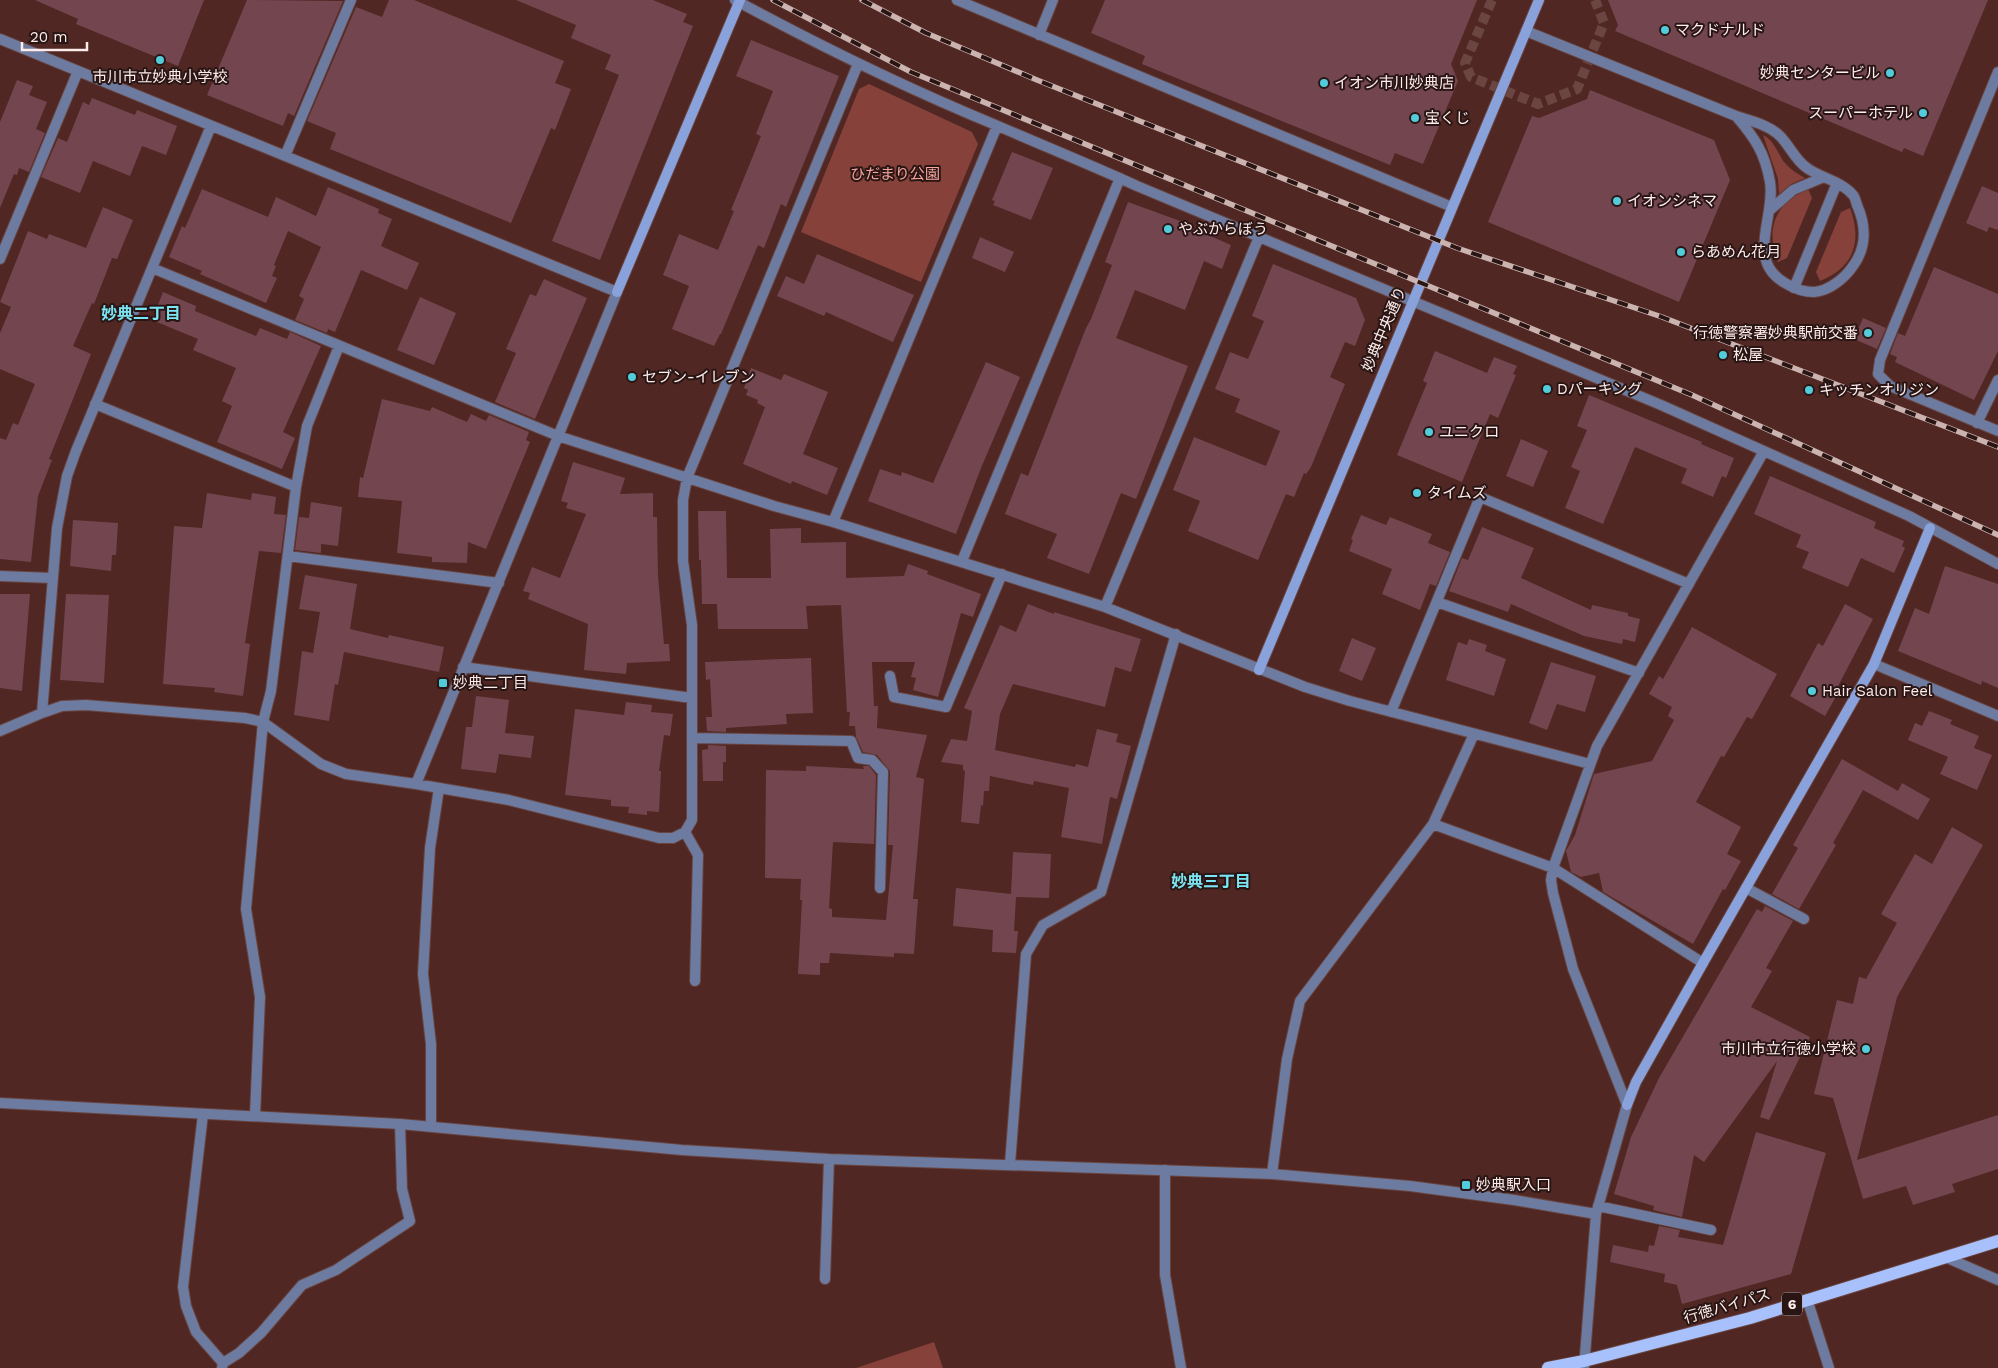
<svg xmlns="http://www.w3.org/2000/svg" width="1998" height="1368" viewBox="0 0 1998 1368" font-family="'Work Sans','Noto Sans JP',sans-serif">
<style>
.green{fill:#86413b}
.building{fill:#73464f}
.lines{fill:none;stroke-linecap:round;stroke-linejoin:round}
.street-tunnel{stroke:#6a4541;stroke-width:10;stroke-dasharray:10 5;stroke-linecap:butt}
.lane-casing{stroke:#68433f;stroke-width:12}
.street-casing{stroke:#68433f;stroke-width:12}
.secondary-casing{stroke:#68433f;stroke-width:12}
.primary-casing{stroke:#68433f;stroke-width:14}
.lane{stroke:#6c7b9f;stroke-width:10}
.street{stroke:#6c7b9f;stroke-width:10}
.secondary{stroke:#8aa2db;stroke-width:10}
.primary{stroke:#a8c1fc;stroke-width:12}
.rail-casing{stroke:#cbb3b0;stroke-width:5.5}
.rail{stroke:#291614;stroke-width:4;stroke-dasharray:11;stroke-linecap:butt}
.poi-dot{fill:#52cbda;stroke:#291614;stroke-width:2}
.labels{text-anchor:middle;stroke-width:4;stroke-linejoin:round;paint-order:stroke}
.shield{fill:#291614;stroke:#bdacaa;stroke-width:1}
.shield-label{font-size:14px;font-weight:bold;fill:#fdecea}
.poi-label{font-size:15px;fill:#fdecea;stroke:#291614;text-anchor:start}
.park-label{font-size:15px;fill:#f6a69d;stroke:#291614}
.street-label{font-size:15px;fill:#fdecea;stroke:#291614}
.neighbourhood-label{font-size:16px;font-weight:bold;fill:#7be5f3;stroke:#291614}
</style>
<rect width="100%" height="100%" fill="#502723"/>
<!-- green -->
<path class="green" d="M 869,84 L 972,132 L 978,144 L 921,282 L 801,232 L 859,89 Z
M 1763,135 C 1775,141 1777,153 1785,163 C 1791,170 1798,174 1805,178 L 1791,184 L 1779,194 L 1778,179 Z
M 1808,189 L 1812,198 L 1787,258 L 1778,262 C 1765,229 1775,203 1808,189 Z
M 1850,208 C 1863,242 1853,268 1820,281 L 1816,272 L 1841,212 Z
M 934,1342 L 943,1368 L 856,1368 Z"/>
<!-- building -->
<path class="building" d="M 35,0 L 204,0 L 178,66 L 76,24 L 78,19 Z
M 247,0 L 343,1 L 294,116 L 288,113 L 283,126 L 207,95 Z
M 389,0 L 414,0 L 564,61 L 555,83 L 571,89 L 555,130 L 551,128 L 511,223 L 330,149 L 336,133 L 307,121 L 356,7 L 382,17 Z
M 516,0 L 653,0 L 687,14 L 683,22 L 693,26 L 600,260 L 552,241 L 619,75 L 605,69 L 611,55 L 571,38 L 576,25 Z
M 1105,0 L 1477,0 L 1451,64 L 1458,81 L 1423,164 L 1395,153 L 1390,165 L 1142,64 L 1145,56 L 1091,33 Z
M 1608,0 L 1988,0 L 1923,156 L 1904,148 L 1902,152 L 1615,31 L 1618,25 Z
M 751,40 L 839,76 L 786,207 L 781,204 L 764,248 L 758,245 L 721,334 L 720,334 L 714,346 L 672,329 L 689,286 L 663,275 L 679,234 L 718,250 L 734,211 L 731,210 L 761,136 L 756,134 L 773,91 L 736,76 Z
M 17,80 L 33,86 L 29,95 L 47,102 L 36,129 L 45,133 L 29,172 L 19,168 L 17,175 L 14,174 L 0,208 L 0,122 Z
M 1590,90 L 1714,140 L 1730,180 L 1679,302 L 1488,222 L 1532,116 L 1539,118 L 1587,99 Z
M 92,98 L 135,115 L 137,110 L 177,126 L 166,155 L 142,146 L 130,176 L 93,161 L 80,193 L 41,177 L 58,138 L 67,142 L 83,102 L 89,105 Z
M 1012,152 L 1053,168 L 1031,220 L 993,205 L 995,201 L 992,200 Z
M 1982,186 L 1998,193 L 1998,230 L 1989,227 L 1987,232 L 1966,223 Z
M 328,187 L 379,209 L 378,213 L 392,219 L 381,246 L 419,263 L 407,290 L 361,270 L 335,332 L 328,329 L 327,333 L 295,320 L 304,299 L 299,296 L 321,247 L 288,231 L 274,265 L 276,266 L 272,276 L 277,278 L 266,303 L 200,274 L 202,271 L 169,257 L 182,226 L 185,228 L 202,189 L 268,217 L 276,197 L 316,216 Z
M 1128,202 L 1183,222 L 1182,224 L 1231,245 L 1222,269 L 1204,261 L 1185,310 L 1135,290 L 1116,338 L 1188,366 L 1136,499 L 1121,493 L 1089,574 L 1047,558 L 1057,534 L 1005,514 L 1021,473 L 1028,476 L 1086,328 L 1091,319 L 1112,265 L 1105,262 Z
M 103,207 L 133,220 L 117,259 L 112,258 L 94,304 L 92,303 L 73,346 L 91,354 L 49,459 L 52,460 L 38,496 L 31,562 L 0,559 L 0,438 L 6,440 L 13,423 L 18,425 L 35,384 L 0,369 L 0,333 L 11,307 L 0,302 L 28,231 L 47,239 L 49,234 L 86,248 Z
M 980,237 L 1014,252 L 1005,272 L 972,258 Z
M 817,254 L 914,295 L 893,342 L 826,312 L 824,316 L 777,296 L 786,276 L 804,284 Z
M 1273,264 L 1356,298 L 1365,320 L 1355,346 L 1345,342 L 1330,377 L 1345,384 L 1311,467 L 1306,474 L 1304,473 L 1294,497 L 1286,494 L 1258,560 L 1188,531 L 1200,501 L 1173,490 L 1194,437 L 1266,466 L 1280,431 L 1235,412 L 1240,399 L 1215,389 L 1230,352 L 1248,359 L 1264,321 L 1252,316 Z
M 1934,267 L 1998,294 L 1998,351 L 1974,400 L 1895,362 L 1897,357 L 1890,354 L 1898,333 L 1905,336 Z
M 544,279 L 587,298 L 535,419 L 495,402 L 516,353 L 506,349 L 530,294 L 536,296 Z
M 163,292 L 196,306 L 195,311 L 256,336 L 260,328 L 287,339 L 290,332 L 321,346 L 283,432 L 295,438 L 282,469 L 217,442 L 232,406 L 222,401 L 236,368 L 193,350 L 198,339 L 152,320 Z
M 420,297 L 456,313 L 434,365 L 397,350 Z
M 1863,318 L 1886,328 L 1877,349 L 1854,339 Z
M 1435,351 L 1487,373 L 1494,357 L 1517,366 L 1513,374 L 1516,375 L 1498,418 L 1490,414 L 1462,482 L 1397,455 L 1427,383 L 1423,381 Z
M 986,362 L 1020,377 L 981,468 L 956,534 L 868,501 L 880,469 L 901,476 L 902,472 L 933,483 Z
M 751,368 L 781,380 L 784,374 L 828,392 L 803,454 L 838,468 L 827,495 L 792,481 L 791,484 L 743,464 L 765,407 L 757,403 L 758,400 L 746,395 L 748,390 L 744,388 Z
M 1589,395 L 1702,442 L 1701,444 L 1734,458 L 1726,478 L 1722,476 L 1713,497 L 1681,483 L 1687,469 L 1635,447 L 1603,524 L 1565,508 L 1580,471 L 1571,467 L 1587,430 L 1577,426 Z
M 382,399 L 430,411 L 432,407 L 467,422 L 471,414 L 486,421 L 489,415 L 529,432 L 526,440 L 530,442 L 486,549 L 468,542 L 467,563 L 432,562 L 432,557 L 397,553 L 402,501 L 358,497 L 360,477 L 363,478 Z
M 1521,439 L 1548,451 L 1533,487 L 1506,476 Z
M 573,462 L 625,478 L 620,494 L 653,493 L 653,517 L 657,517 L 658,576 L 664,644 L 669,644 L 670,661 L 627,663 L 626,674 L 584,670 L 588,624 L 528,599 L 530,593 L 523,591 L 532,567 L 560,578 L 586,514 L 566,508 L 568,503 L 561,501 Z
M 1770,476 L 1876,522 L 1874,528 L 1904,541 L 1902,546 L 1905,548 L 1894,573 L 1861,558 L 1848,587 L 1802,568 L 1809,552 L 1796,547 L 1801,535 L 1754,514 Z
M 207,493 L 251,500 L 252,493 L 276,497 L 274,514 L 286,515 L 281,553 L 259,551 L 245,643 L 250,644 L 243,696 L 214,692 L 215,688 L 163,684 L 174,526 L 202,528 Z
M 311,502 L 342,507 L 338,546 L 321,544 L 321,553 L 295,550 L 299,517 L 309,518 Z
M 698,511 L 726,511 L 727,578 L 771,578 L 770,529 L 801,528 L 801,543 L 846,542 L 846,578 L 904,576 L 908,564 L 928,571 L 927,574 L 981,594 L 973,617 L 961,613 L 938,697 L 913,690 L 916,678 L 911,677 L 915,662 L 872,662 L 874,706 L 878,706 L 877,728 L 927,735 L 916,777 L 924,779 L 913,899 L 918,899 L 914,954 L 894,953 L 894,957 L 830,953 L 829,963 L 820,963 L 820,975 L 798,974 L 802,900 L 800,900 L 801,879 L 765,878 L 766,770 L 806,771 L 806,766 L 864,769 L 863,766 L 869,766 L 876,775 L 874,844 L 833,842 L 829,908 L 832,909 L 832,917 L 886,920 L 893,845 L 888,845 L 890,771 L 877,755 L 863,752 L 856,737 L 855,726 L 849,726 L 850,712 L 847,712 L 841,605 L 806,606 L 808,629 L 718,629 L 717,604 L 702,604 L 701,560 L 699,560 Z
M 1361,515 L 1386,525 L 1390,517 L 1432,534 L 1428,543 L 1450,552 L 1436,586 L 1430,584 L 1420,610 L 1382,594 L 1392,569 L 1349,551 L 1353,540 L 1351,539 Z
M 73,520 L 118,523 L 116,555 L 112,555 L 111,571 L 70,566 Z
M 1482,527 L 1534,548 L 1521,578 L 1591,610 L 1592,605 L 1628,613 L 1628,616 L 1640,619 L 1635,642 L 1623,639 L 1622,644 L 1584,636 L 1511,604 L 1508,612 L 1449,591 L 1462,558 L 1468,560 Z
M 1945,566 L 1998,584 L 1998,688 L 1982,681 L 1981,685 L 1898,651 L 1915,608 L 1929,614 Z
M 305,575 L 357,584 L 350,629 L 388,638 L 389,635 L 444,647 L 439,672 L 344,652 L 338,685 L 335,684 L 329,721 L 294,715 L 302,651 L 313,653 L 320,612 L 299,609 Z
M 0,594 L 30,594 L 22,691 L 0,688 Z
M 66,594 L 109,595 L 104,683 L 60,680 Z
M 1028,604 L 1054,614 L 1054,612 L 1141,639 L 1131,672 L 1115,667 L 1105,707 L 1013,684 L 1000,714 L 995,750 L 1075,767 L 1076,764 L 1088,767 L 1097,729 L 1118,734 L 1116,742 L 1131,746 L 1117,799 L 1110,797 L 1102,844 L 1061,837 L 1069,788 L 1034,781 L 1033,785 L 990,776 L 989,791 L 984,791 L 983,806 L 981,805 L 979,824 L 961,822 L 965,771 L 963,770 L 963,765 L 941,762 L 951,739 L 967,741 L 972,711 L 964,708 L 1000,625 L 1016,632 Z
M 1845,604 L 1873,619 L 1835,692 L 1838,693 L 1825,716 L 1790,696 L 1818,643 L 1823,646 Z
M 1692,627 L 1777,674 L 1752,719 L 1747,717 L 1724,757 L 1721,756 L 1697,800 L 1696,802 L 1741,827 L 1727,854 L 1741,861 L 1725,890 L 1723,889 L 1693,944 L 1603,892 L 1599,873 L 1581,877 L 1571,872 L 1566,851 L 1575,835 L 1594,774 L 1652,761 L 1674,720 L 1668,716 L 1672,707 L 1649,694 L 1659,676 L 1663,679 Z
M 1352,638 L 1376,648 L 1362,681 L 1339,671 Z
M 1469,639 L 1487,645 L 1485,651 L 1506,659 L 1494,696 L 1446,680 L 1458,642 L 1467,645 Z
M 811,658 L 813,713 L 786,714 L 787,724 L 726,728 L 726,732 L 707,731 L 706,717 L 712,717 L 710,679 L 706,680 L 705,662 Z
M 1551,662 L 1596,676 L 1585,712 L 1557,704 L 1547,730 L 1529,723 Z
M 476,696 L 509,700 L 505,733 L 534,736 L 531,758 L 499,754 L 496,773 L 461,769 L 466,727 L 472,727 Z
M 626,702 L 652,705 L 651,712 L 673,714 L 670,736 L 664,735 L 659,771 L 661,771 L 659,812 L 647,811 L 647,815 L 628,813 L 629,807 L 611,806 L 611,800 L 565,795 L 575,709 L 624,715 Z
M 1929,711 L 1952,720 L 1950,724 L 1979,736 L 1974,748 L 1992,755 L 1977,790 L 1940,774 L 1948,757 L 1908,740 L 1915,723 L 1922,726 Z
M 708,745 L 726,746 L 726,762 L 723,762 L 723,781 L 703,781 L 702,750 L 708,749 Z
M 1842,759 L 1898,791 L 1902,783 L 1930,799 L 1918,820 L 1863,790 L 1833,843 L 1836,845 L 1799,909 L 1772,894 L 1798,848 L 1793,845 Z
M 1952,827 L 1983,845 L 1897,997 L 1857,1160 L 1998,1115 L 1998,1169 L 1952,1184 L 1955,1192 L 1913,1205 L 1906,1186 L 1863,1199 L 1833,1098 L 1814,1094 L 1837,1000 L 1853,1004 L 1859,977 L 1866,979 L 1897,923 L 1881,914 L 1915,854 L 1932,864 Z
M 1013,852 L 1051,854 L 1049,898 L 1016,897 L 1014,931 L 1018,931 L 1016,953 L 992,952 L 993,930 L 953,926 L 956,888 L 1011,894 Z
M 1765,906 L 1793,921 L 1766,968 L 1772,971 L 1751,1007 L 1810,1037 L 1769,1120 L 1760,1117 L 1777,1061 L 1704,1162 L 1694,1155 L 1682,1217 L 1653,1210 L 1654,1206 L 1614,1194 L 1631,1137 L 1659,1078 L 1757,909 L 1762,912 Z
M 1756,1132 L 1826,1153 L 1791,1274 L 1682,1304 L 1677,1285 L 1664,1282 L 1665,1274 L 1610,1262 L 1613,1245 L 1648,1252 L 1649,1245 L 1654,1246 L 1659,1226 L 1680,1230 L 1678,1237 L 1723,1245 Z"/>
<g class="lines">
<!-- street-tunnel -->
<path class="street-tunnel" d="M 1492,0 L 1465,63 L 1471,77 L 1538,104 L 1577,89 L 1604,23 L 1595,0"/>
<defs>
<path id="lane" d="M 685,832 L 698,855 L 695,981
M 1746,888 L 1804,919
M 203,1114 L 183,1287 L 186,1306 L 196,1332 L 223,1363 L 222,1368
M 255,1116 L 260,997 L 246,909 L 263,722
M 431,1126 L 431,1044 L 423,974 L 430,848 L 439,788
M 1010,1164 L 1026,954 L 1043,925 L 1101,892 L 1176,634
M 1165,1170 L 1165,1275 L 1181,1368
M 223,1363 L 239,1353 L 261,1333 L 302,1285 L 336,1270 L 410,1221 L 402,1189 L 400,1124"/>
<path id="street" d="M 735,0 C 820,46 908,89 998,126 C 1044,146 1091,165 1137,186 L 1661,405 L 1909,516 L 1998,564
M 957,0 L 1452,207
M 1526,31 L 1736,116 C 1751,121 1769,125 1780,136 C 1790,146 1795,160 1807,168 C 1821,178 1841,181 1853,195 C 1855,197 1856,202 1857,205 C 1866,225 1867,247 1853,266 C 1845,278 1829,291 1814,292 C 1804,292 1793,288 1785,283 C 1745,260 1776,216 1770,182 C 1765,153 1755,138 1736,116
M 1039,35 L 1053,0
M 0,39 L 617,292 L 416,784
M 1998,72 L 1880,360 L 1878,374 L 1890,386 L 1998,431
M 285,156 L 351,0
M 1770,210 L 1793,190 L 1824,177
M 0,259 L 78,71
M 152,268 L 558,436 L 774,506 L 833,522 L 1105,607 L 1305,687 L 1350,701 L 1590,764
M 1794,288 L 1837,183
M 95,404 L 296,487
M 1977,423 L 1998,380
M 833,522 L 997,126
M 288,556 L 499,583
M 962,561 L 1120,178
M 0,576 L 52,578
M 1437,602 L 1639,673
M 1105,607 L 1259,237
M 1874,664 L 1998,716
M 463,667 L 692,698
M 890,676 L 894,697 L 946,707 L 1002,574
M 1391,712 L 1480,497 L 1689,584
M 42,713 L 57,528 L 67,476 L 76,451 L 211,126
M 263,722 L 271,691 L 296,487 L 307,426 L 339,346
M 0,731 L 42,713 L 62,706 L 86,705 L 245,718 L 263,722 L 321,764 L 346,774 L 416,784 L 509,800 L 659,838 L 673,838 L 685,832 L 692,820 L 692,625 L 683,561 L 683,500 L 687,478 L 858,64
M 693,738 L 851,741 L 858,758 L 872,760 L 883,772 L 880,888
M 1433,824 L 1553,868 L 1703,963
M 0,1103 L 400,1124 L 682,1150 L 829,1159 L 1272,1174 L 1410,1186 L 1514,1200 L 1596,1214
M 1272,1174 L 1287,1059 L 1300,1001 L 1433,824 L 1474,734
M 1598,1206 L 1711,1230
M 1945,1257 L 1998,1280
M 825,1279 L 829,1159
M 1807,1299 L 1829,1368
M 1584,1368 L 1596,1214 L 1627,1105 L 1573,969 L 1553,893 L 1551,880 L 1553,868 L 1597,746 L 1764,451"/>
<path id="secondary" d="M 617,292 L 740,0
M 1259,670 L 1539,0
M 1627,1105 L 1636,1082 L 1703,963 L 1874,664 L 1930,528"/>
<path id="primary" d="M 1548,1368 L 1584,1361 L 1750,1318 L 1998,1241"/>
</defs>
<!-- lane casing -->
<use href="#lane" class="lane-casing"/>
<!-- street casing -->
<use href="#street" class="street-casing"/>
<!-- secondary casing -->
<use href="#secondary" class="secondary-casing"/>
<!-- primary casing -->
<use href="#primary" class="primary-casing"/>
<!-- lane -->
<use href="#lane" class="lane"/>
<!-- street -->
<use href="#street" class="street"/>
<!-- secondary -->
<use href="#secondary" class="secondary"/>
<!-- primary -->
<use href="#primary" class="primary"/>
<defs>
<path id="rail" d="M 773,0 L 911,72 L 1692,395 L 1998,535
M 862,0 L 926,33 L 1037,80 L 1457,248 L 1662,317 L 1998,447"/>
</defs>
<!-- rail casing -->
<use href="#rail" class="rail-casing"/>
<!-- rail -->
<use href="#rail" class="rail"/>
</g>
<!-- markers -->
<g class="poi-dot">
<circle cx="1665" cy="30" r="5"/>
<circle cx="160" cy="60" r="5"/>
<circle cx="1890" cy="73" r="5"/>
<circle cx="1324" cy="83" r="5"/>
<circle cx="1923" cy="113" r="5"/>
<circle cx="1415" cy="118" r="5"/>
<circle cx="1617" cy="201" r="5"/>
<circle cx="1168" cy="229" r="5"/>
<circle cx="1681" cy="252" r="5"/>
<circle cx="1868" cy="333" r="5"/>
<circle cx="1723" cy="355" r="5"/>
<circle cx="632" cy="377" r="5"/>
<circle cx="1547" cy="389" r="5"/>
<circle cx="1809" cy="390" r="5"/>
<circle cx="1429" cy="432" r="5"/>
<circle cx="1417" cy="493" r="5"/>
<rect x="438" y="678" width="10" height="10" rx="2.5"/>
<circle cx="1812" cy="691" r="5"/>
<circle cx="1866" cy="1049" r="5"/>
<rect x="1461" y="1180" width="10" height="10" rx="2.5"/>
</g>
<g class="labels">
<!-- shield labels -->
<rect class="shield" x="1782" y="1292.5" width="20" height="23" rx="4"/>
<g class="shield-label">
<text x="1792" y="1309">6</text>
</g>
<!-- poi labels -->
<g class="poi-label">
<text x="1675" y="35">マクドナルド</text>
<text x="1880" y="78" text-anchor="end">妙典センタービル</text>
<text x="160" y="82" text-anchor="middle">市川市立妙典小学校</text>
<text x="1334" y="88">イオン市川妙典店</text>
<text x="1913" y="118" text-anchor="end">スーパーホテル</text>
<text x="1425" y="123">宝くじ</text>
<text x="1627" y="206">イオンシネマ</text>
<text x="1178" y="234">やぶからぼう</text>
<text x="1691" y="257">らあめん花月</text>
<text x="1858" y="338" text-anchor="end">行徳警察署妙典駅前交番</text>
<text x="1733" y="360">松屋</text>
<text x="642" y="382">セブン-イレブン</text>
<text x="1557" y="394">Dパーキング</text>
<text x="1819" y="395">キッチンオリジン</text>
<text x="1439" y="437">ユニクロ</text>
<text x="1427" y="498">タイムズ</text>
<text x="453" y="688">妙典二丁目</text>
<text x="1822" y="696">Hair Salon Feel</text>
<text x="1856" y="1054" text-anchor="end">市川市立行徳小学校</text>
<text x="1476" y="1190">妙典駅入口</text>
</g>
<!-- park labels -->
<g class="park-label">
<text x="895" y="179">ひだまり公園</text>
</g>
<!-- street labels -->
<g class="street-label">
<text transform="translate(1384 329) rotate(-67)" y="5">妙典中央通り</text>
<text transform="translate(1727 1306) rotate(-16)" y="5">行徳バイパス</text>
</g>
<!-- neighbourhood labels -->
<g class="neighbourhood-label">
<text x="141" y="319">妙典二丁目</text>
<text x="1211" y="887">妙典三丁目</text>
</g>
</g>
<!-- scale -->
<path d="M22 42v8h65v-8" fill="none" stroke="#fdecea" stroke-width="2.5"/>
<text x="30" y="42" font-size="15" fill="#fdecea" stroke="#291614" stroke-width="4" paint-order="stroke">20 m</text>
</svg>
